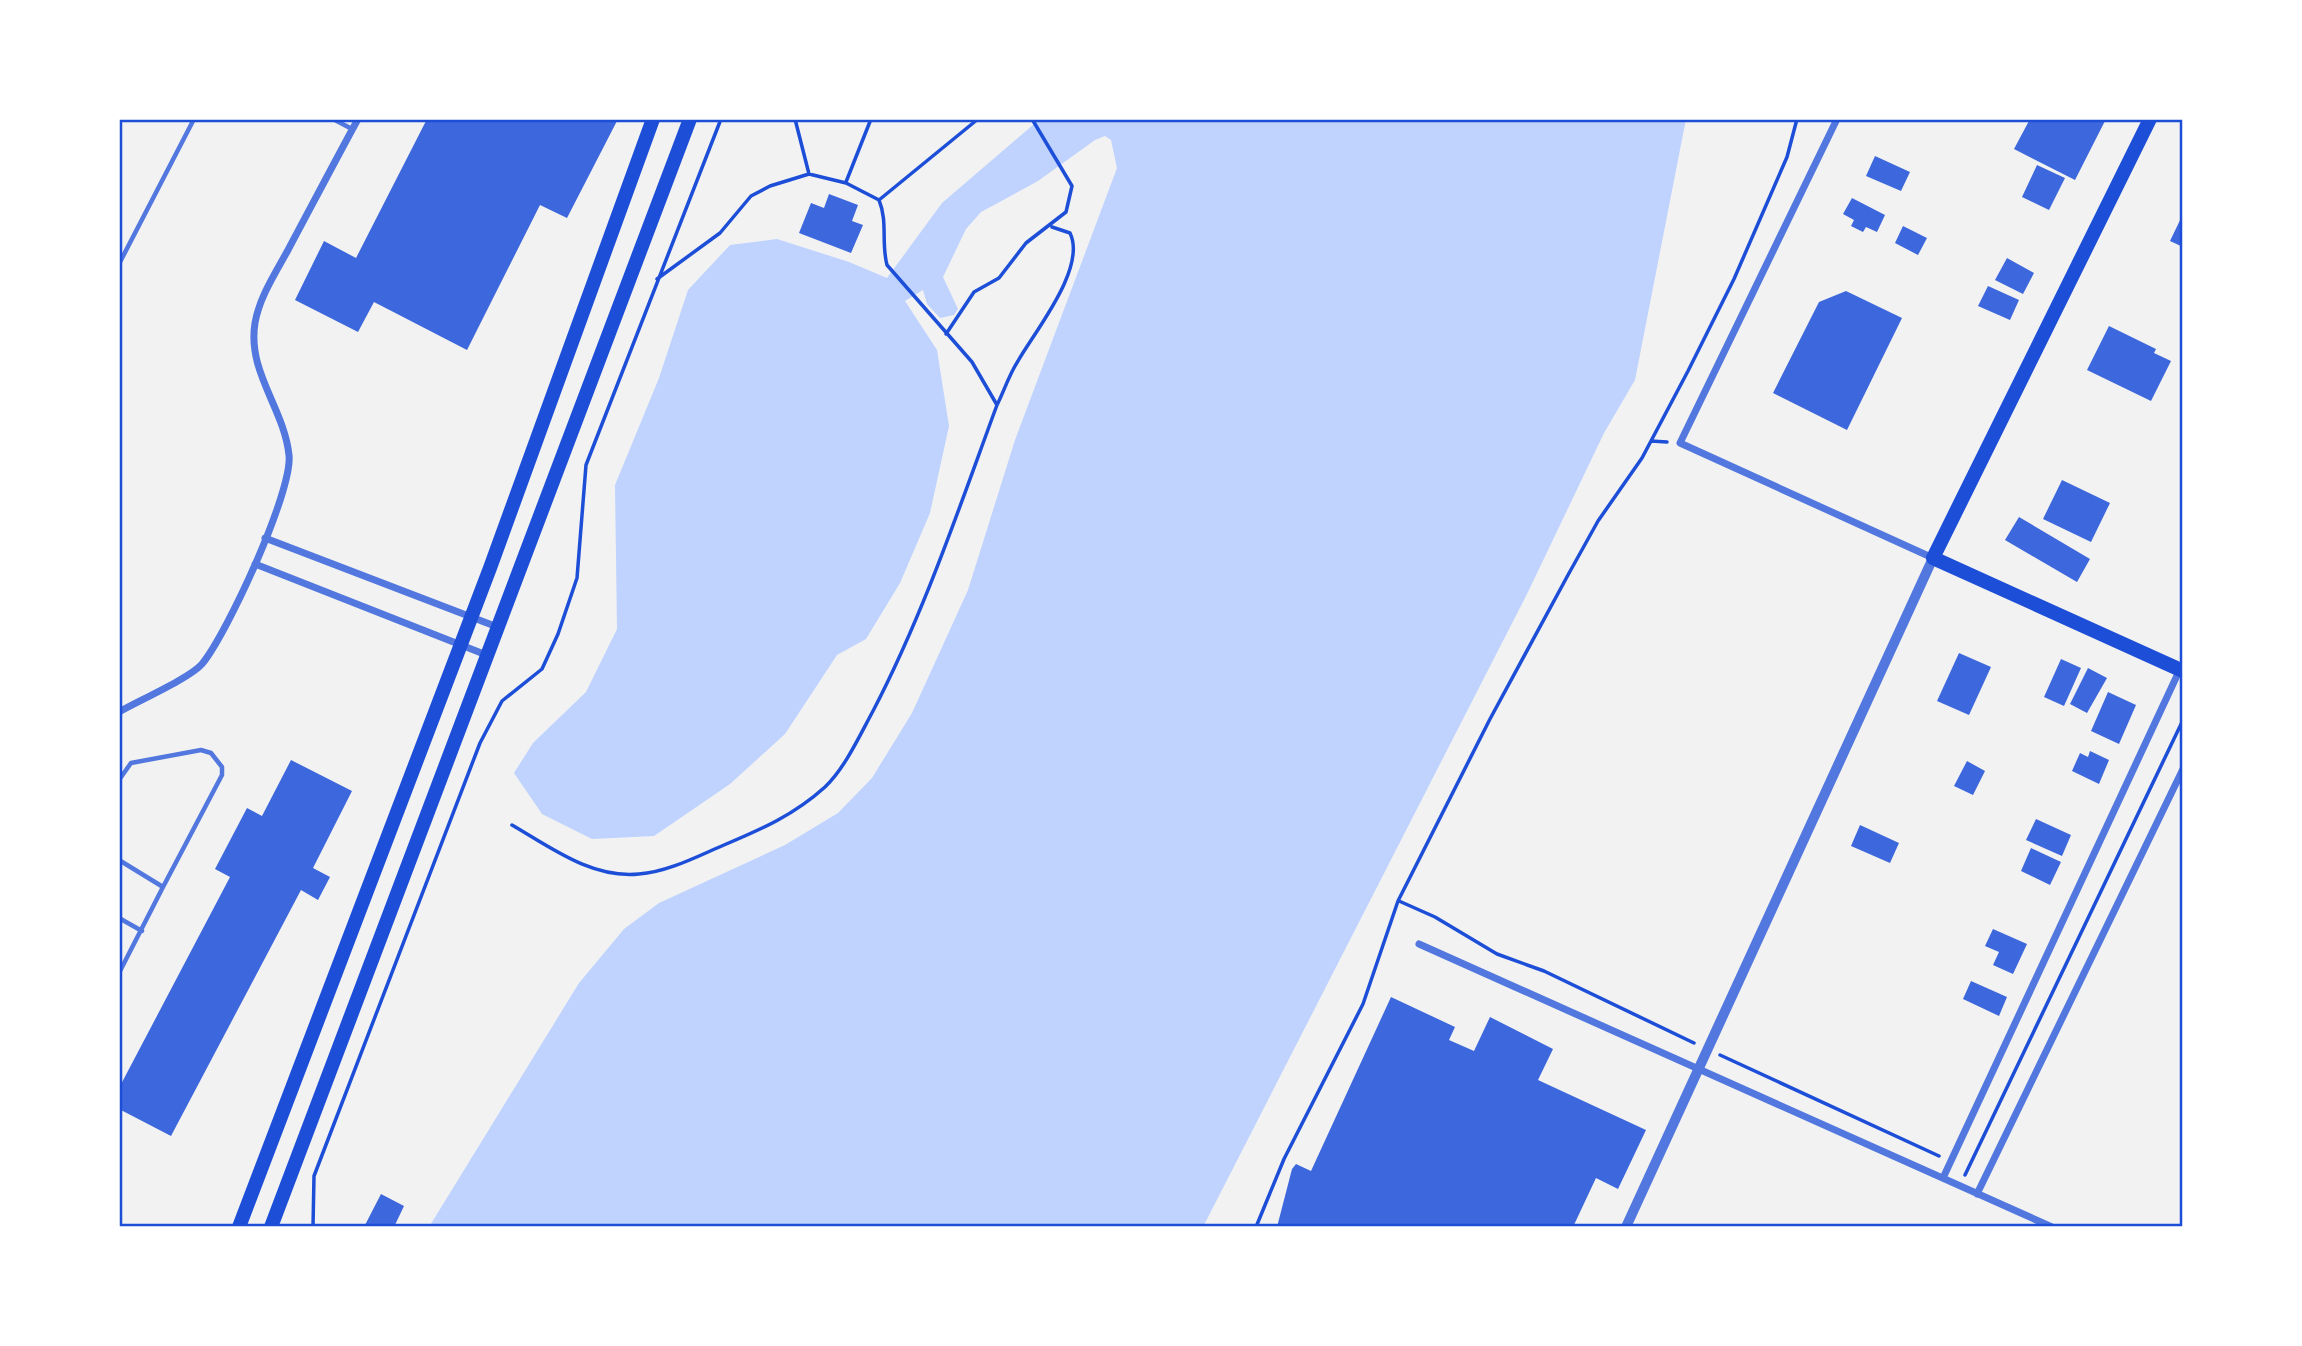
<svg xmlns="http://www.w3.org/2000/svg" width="2302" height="1346" viewBox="0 0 2302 1346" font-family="'Roboto Condensed',sans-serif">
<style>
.water{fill:#bfd3fe}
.building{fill:#3d67dc}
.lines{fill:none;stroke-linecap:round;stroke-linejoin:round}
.path{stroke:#1d4ed8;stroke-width:3.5}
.service{stroke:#5277de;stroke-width:4.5}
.minor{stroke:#5277de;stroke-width:7}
.tertiary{stroke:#5277de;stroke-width:10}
.primary{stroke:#1d4ed8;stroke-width:14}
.neatline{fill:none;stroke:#1d4ed8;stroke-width:2.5}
</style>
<rect width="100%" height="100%" fill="#f2f2f2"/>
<!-- water -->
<path class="water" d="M 1040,119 L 1686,119 L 1635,380 L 1604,433 L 1528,592 L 1203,1227 L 429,1227 L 579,983 L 624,929 L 659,903 L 785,845 L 838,813 L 872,778 L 912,713 L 968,590 L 1015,440 L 1117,168 L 1111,140 L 1105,136 L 1095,140 L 1038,181 L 981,212 L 966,229 L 943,277 L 958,309 L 954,315 L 940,318 L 927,304 L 923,290 L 905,301 L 937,350 L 949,426 L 930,513 L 900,583 L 866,639 L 837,655 L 785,734 L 730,784 L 654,836 L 592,839 L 542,814 L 514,773 L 533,743 L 586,692 L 617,629 L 615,485 L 659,378 L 688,290 L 730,245 L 777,239 L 849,262 L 887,278 L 942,203 Z"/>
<!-- building -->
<path class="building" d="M 427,119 L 618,119 L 567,218 L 540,205 L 467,350 L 374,302 L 358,332 L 295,300 L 324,241 L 356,258 Z
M 2030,119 L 2106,119 L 2075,180 L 2014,149 Z
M 1875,156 L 1910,172 L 1901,191 L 1866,176 Z
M 2037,165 L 2065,178 L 2049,210 L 2022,197 Z
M 829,194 L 858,205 L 852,221 L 863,225 L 851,253 L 799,233 L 811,203 L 824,208 Z
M 1852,198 L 1885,215 L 1877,232 L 1866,227 L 1863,232 L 1851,226 L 1854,220 L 1843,214 Z
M 2183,214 L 2183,247 L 2170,241 Z
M 1903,226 L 1927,238 L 1918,255 L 1895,243 Z
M 2007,258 L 2034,273 L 2023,294 L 1995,280 Z
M 1988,286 L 2019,300 L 2010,320 L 1978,306 Z
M 1846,291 L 1902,318 L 1847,430 L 1773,393 L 1819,302 Z
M 2109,326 L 2156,349 L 2154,353 L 2171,361 L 2151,401 L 2087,370 Z
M 2062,480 L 2110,503 L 2091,542 L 2043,519 Z
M 2019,517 L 2090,559 L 2077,582 L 2005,540 Z
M 1959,653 L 1991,667 L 1969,715 L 1937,701 Z
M 2061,659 L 2081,668 L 2064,706 L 2044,697 Z
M 2088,668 L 2107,678 L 2087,713 L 2070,704 Z
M 2108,692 L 2136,705 L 2119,744 L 2091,731 Z
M 2090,751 L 2109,760 L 2099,784 L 2072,771 L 2080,753 L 2088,757 Z
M 291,760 L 352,791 L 313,868 L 330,877 L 318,900 L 301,890 L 171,1136 L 119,1109 L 119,1088 L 230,877 L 215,869 L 247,808 L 262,816 Z
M 1967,761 L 1985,771 L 1973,795 L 1954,786 Z
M 2036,819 L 2071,835 L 2062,856 L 2026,840 Z
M 1860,825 L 1899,843 L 1890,863 L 1851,846 Z
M 2031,848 L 2061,862 L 2050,885 L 2021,871 Z
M 1993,929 L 2027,944 L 2013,974 L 1993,965 L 1999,952 L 1985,946 Z
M 1971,981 L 2007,997 L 1999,1016 L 1963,999 Z
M 1391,997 L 1455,1027 L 1449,1040 L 1474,1051 L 1490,1017 L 1553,1049 L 1538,1080 L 1646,1130 L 1618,1189 L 1596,1178 L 1573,1227 L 1277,1227 L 1292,1169 L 1296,1164 L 1311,1171 Z
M 381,1194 L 404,1206 L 394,1227 L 364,1227 Z"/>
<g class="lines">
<!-- path -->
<path class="path" d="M 795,119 L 809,174
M 846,182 L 871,119
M 879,200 L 978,119
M 946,334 L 974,292 L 999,278 L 1026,243 L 1066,212 L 1072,186 L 1032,119
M 997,405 C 1004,391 1009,375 1018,361 C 1035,331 1087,268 1070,233 L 1052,227
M 1651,441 L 1667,442
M 512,825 C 550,847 592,879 639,874 C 668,872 698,856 724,845 C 762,829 794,815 825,787 C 845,768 860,735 873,711 C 924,613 959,508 997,405 L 972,362 L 887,265 C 881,243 888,222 879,200 L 846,183 L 809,174 L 770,186 L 751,196 L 720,233 L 657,279
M 1399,901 L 1435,917 L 1497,954 L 1544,971 L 1694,1043
M 1720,1055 L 1939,1156
M 1965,1175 L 2183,720
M 313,1227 L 314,1176 L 480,743 L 502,701 L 542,669 L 558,634 L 577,578 L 586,465 L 721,119
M 1256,1227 L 1284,1159 L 1363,1004 L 1398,901 L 1490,719 L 1568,575 L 1598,521 L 1642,458 L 1688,371 L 1734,279 L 1787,157 L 1797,119"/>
<!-- service -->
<path class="service" d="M 333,119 L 352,129
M 119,264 L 194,119
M 119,780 L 131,763 L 201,750 L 211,753 L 222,767 L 222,775 L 163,887
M 119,860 L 163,887 L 119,973
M 119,918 L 142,931"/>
<!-- minor -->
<path class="minor" d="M 1837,119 L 1680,443 L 1933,558
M 265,538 L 500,628
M 255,564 L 489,656
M 119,712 C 138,701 190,678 202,664 C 227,634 293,491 289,455 C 284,408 247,372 255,323 C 259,298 276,272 288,250 C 311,207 334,163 358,119
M 1419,944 L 2052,1227
M 1943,1178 L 2181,667
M 1977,1194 L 2183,769"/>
<!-- tertiary -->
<path class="tertiary" d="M 1626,1227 L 1933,558"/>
<!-- primary -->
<path class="primary" d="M 2150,119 L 1933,558 L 2183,671
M 239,1227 L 490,568 L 653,119
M 271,1227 L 690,119"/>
</g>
<!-- border -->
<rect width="2302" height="1346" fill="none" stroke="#ffffff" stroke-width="242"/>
<rect x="121" y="121" width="2060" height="1104" class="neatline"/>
</svg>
